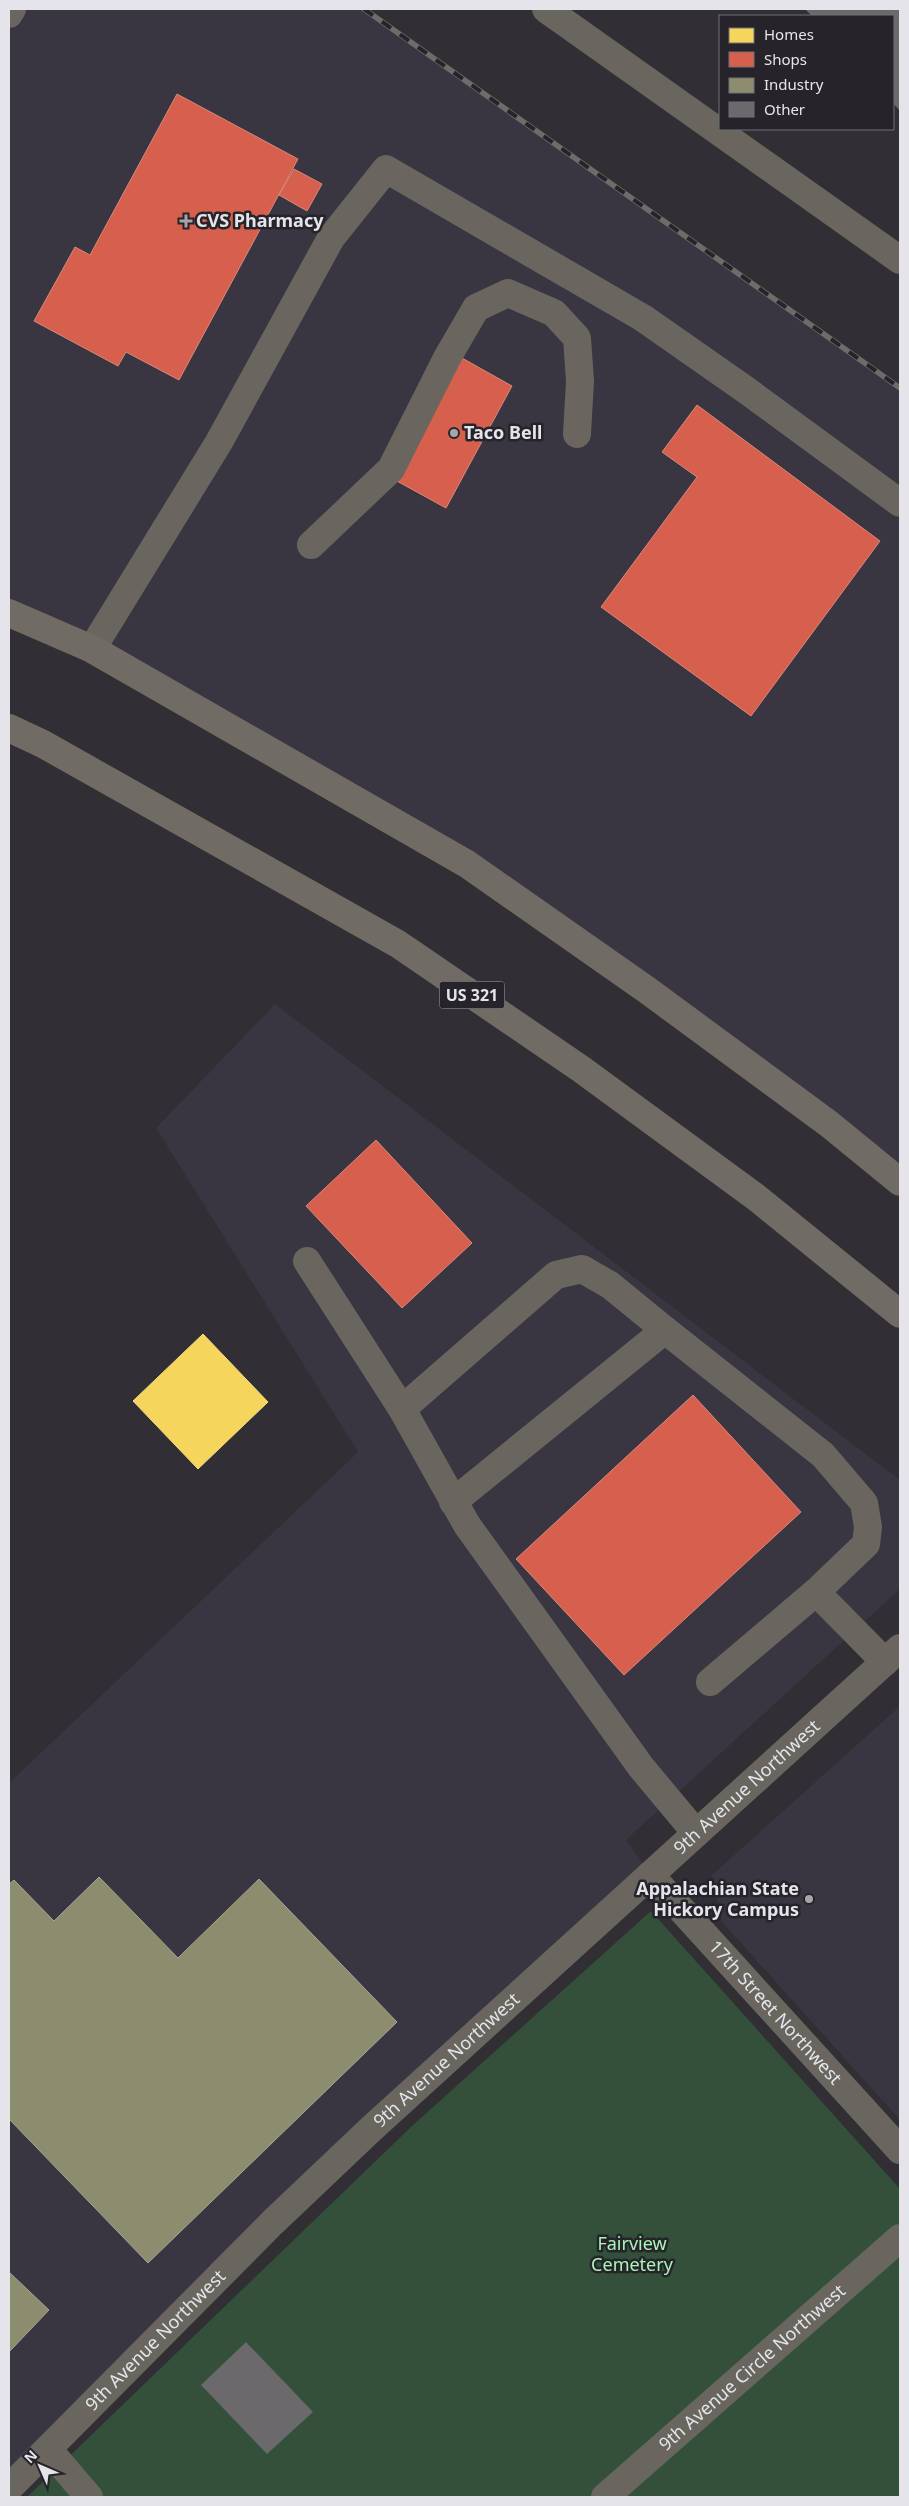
<svg xmlns="http://www.w3.org/2000/svg" width="909" height="2506" viewBox="0 0 909 2506" font-family="'Noto Sans',sans-serif">
<style>
.built{fill:#393541}
.green{fill:#32503a}
.homes{fill:#f6d55c;stroke:#f1da86}
.shops{fill:#d6604d;stroke:#da887c}
.industry{fill:#8c8c6e;stroke:#a7a693}
.building{fill:#6b696c}
.lines{fill:none;stroke-linecap:round;stroke-linejoin:round}
.minor{stroke:#69655f;stroke-width:28}
.major{stroke:#6a6561;stroke-width:28}
.highway{stroke:#716b65;stroke-width:28}
.rail-casing{stroke:#6f6b69;stroke-width:5.5}
.rail{stroke:#26242a;stroke-width:4;stroke-dasharray:11;stroke-linecap:butt}
.poi-dot{fill:#a6a5a9;stroke:#26242a;stroke-width:2}
.labels{text-anchor:middle;stroke-width:5;stroke-linejoin:round;paint-order:stroke}
.shield{fill:#26242a;stroke:#acaaaf;stroke-width:1}
.shield-label{font-size:16px;font-weight:bold;fill:#e5e4e8}
.poi-label{font-size:18px;font-weight:bold;fill:#e5e4e8;stroke:#26242a;text-anchor:start}
.street-label{font-size:18px;fill:#e5e4e8;stroke:#26242a}
.park-label{font-size:18px;fill:#a8f5b9;stroke:#26242a}
</style>
<rect width="100%" height="100%" fill="#312f33"/>
<!-- built -->
<path class="built" d="M 12,9 L 364,9 L 900,388 L 900,1182 L 467,864 L 9,606 L 9,14 Z
M 275,1004 L 900,1480 L 900,1589 L 626,1840 L 650,1875 L 9,2488 L 9,1783 L 358,1452 L 156,1128 Z
M 900,1706 L 900,2120 L 722,1922 L 712,1875 Z"/>
<!-- green -->
<path class="green" d="M 651,1911 L 900,2189 L 900,2497 L 27,2497 L 412,2126 Z"/>
<!-- homes -->
<path class="homes" d="M 203,1334 L 268,1402 L 198,1469 L 133,1401 Z"/>
<!-- shops -->
<path class="shops" d="M 177,94 L 298,159 L 179,380 L 126,352 L 118,366 L 34,321 L 75,247 L 90,255 Z
M 294,169 L 322,184 L 307,211 L 279,195 Z
M 462,358 L 512,386 L 446,508 L 395,480 Z
M 697,405 L 880,541 L 751,716 L 601,607 L 697,477 L 662,452 Z
M 376,1140 L 472,1243 L 402,1308 L 306,1206 Z
M 693,1395 L 801,1512 L 624,1675 L 516,1559 Z"/>
<!-- industry -->
<path class="industry" d="M 99,1877 L 178,1958 L 259,1879 L 397,2022 L 148,2263 L 9,2119 L 9,1884 L 14,1880 L 54,1921 Z
M 9,2272 L 49,2310 L 9,2352 Z"/>
<!-- building -->
<path class="building" d="M 805,9 L 900,9 L 900,111 L 893,103 L 893,16 L 812,16 Z
M 246,2342 L 313,2412 L 267,2454 L 201,2385 Z"/>
<g class="lines">
<!-- minor -->
<g class="minor">
<path d="M 546,9 L 900,260"/>
<path d="M 311,545 L 391,469 L 447,358 L 476,308 L 508,293 L 554,313 L 577,338 L 580,381 L 577,434"/>
<path d="M 92,649 L 219,442 L 331,238 L 386,169 L 643,318 L 746,390 L 900,503"/>
<path d="M 307,1261 L 402,1409 L 467,1525 L 641,1767 L 696,1833"/>
<path d="M 402,1409 L 556,1275 L 582,1269 L 610,1285 L 665,1330"/>
<path d="M 453,1502 L 665,1330 L 823,1455 L 864,1503 L 868,1527 L 866,1544 L 816,1592 L 885,1662"/>
<path d="M 710,1682 L 816,1592"/>
<path id="s1" d="M 650,1875 L 900,2150"/>
<path d="M 48,2449 L 89,2497"/>
<path id="s2" d="M 9,2488 L 273,2222 L 371,2129 L 900,1648"/>
<path id="s3" d="M 605,2497 L 900,2238"/>
</g>
<!-- major -->
<path class="major" d="M 9,14 L 12,9"/>
<!-- highway -->
<path class="highway" d="M 9,613 L 92,649 L 467,864 L 647,990 L 829,1124 L 900,1182
M 9,728 L 43,744 L 398,944 L 581,1069 L 757,1198 L 900,1314"/>
<defs>
<path id="rail" d="M 364,9 L 900,388"/>
</defs>
<!-- rail casing -->
<use href="#rail" class="rail-casing"/>
<!-- rail -->
<use href="#rail" class="rail"/>
</g>
<!-- markers -->
<g class="poi-dot">
<path d="M183.5 213.5h5v5h5v5h-5v5h-5v-5h-5v-5h5z"/>
<circle cx="454" cy="433" r="5"/>
<circle cx="809" cy="1899" r="5"/>
</g>
<g class="labels">
<!-- shield labels -->
<rect class="shield" x="439.5" y="981.5" width="65" height="27" rx="4"/>
<g class="shield-label">
<text x="472" y="1001">US 321</text>
</g>
<!-- poi labels -->
<g class="poi-label">
<text x="196" y="227">CVS Pharmacy</text>
<text x="464" y="439">Taco Bell</text>
<text x="799" y="1895" text-anchor="end">Appalachian State<tspan x="799" dy="21">Hickory Campus</tspan></text>
</g>
<!-- street labels -->
<g class="street-label">
<text dy="6" stroke="none"><textPath href="#s2" startOffset="1018">9th Avenue Northwest</textPath></text>
<text dy="6" stroke="none"><textPath href="#s1" startOffset="186">17th Street Northwest</textPath></text>
<text dy="6" stroke="none"><textPath href="#s2" startOffset="612">9th Avenue Northwest</textPath></text>
<text dy="6" stroke="none"><textPath href="#s2" startOffset="208">9th Avenue Northwest</textPath></text>
<text dy="6" stroke="none"><textPath href="#s3" startOffset="196">9th Avenue Circle Northwest</textPath></text>
</g>
<!-- park labels -->
<g class="park-label">
<text x="632" y="2250">Fairview<tspan x="632" dy="21">Cemetery</tspan></text>
</g>
</g>
<!-- border -->
<rect width="909" height="2506" fill="none" stroke="#e5e4e8" stroke-width="20"/>
<!-- legend -->
<rect x="719" y="15" width="175" height="115" fill="#26242a" stroke="#727176"/>
<rect x="729" y="28" width="25" height="15" fill="#f6d55c" stroke="#727176"/>
<text x="764" y="40" font-size="15" fill="#e5e4e8">Homes</text>
<rect x="729" y="52" width="25" height="15" fill="#d6604d" stroke="#727176"/>
<text x="764" y="65" font-size="15" fill="#e5e4e8">Shops</text>
<rect x="729" y="78" width="25" height="15" fill="#8c8c6e" stroke="#727176"/>
<text x="764" y="90" font-size="15" fill="#e5e4e8">Industry</text>
<rect x="729" y="102" width="25" height="15" fill="#6b696c" stroke="#727176"/>
<text x="764" y="115" font-size="15" fill="#e5e4e8">Other</text>
<!-- north arrow -->
<g transform="translate(40 2466) rotate(315)" stroke="#26242a" stroke-width="4" paint-order="stroke">
<path d="M0-4L9 19L0 12L-9 19Z" fill="#e5e4e8"/>
<text y="-8" font-size="14" font-weight="bold" text-anchor="middle" fill="#e5e4e8">N</text>
</g>
</svg>
